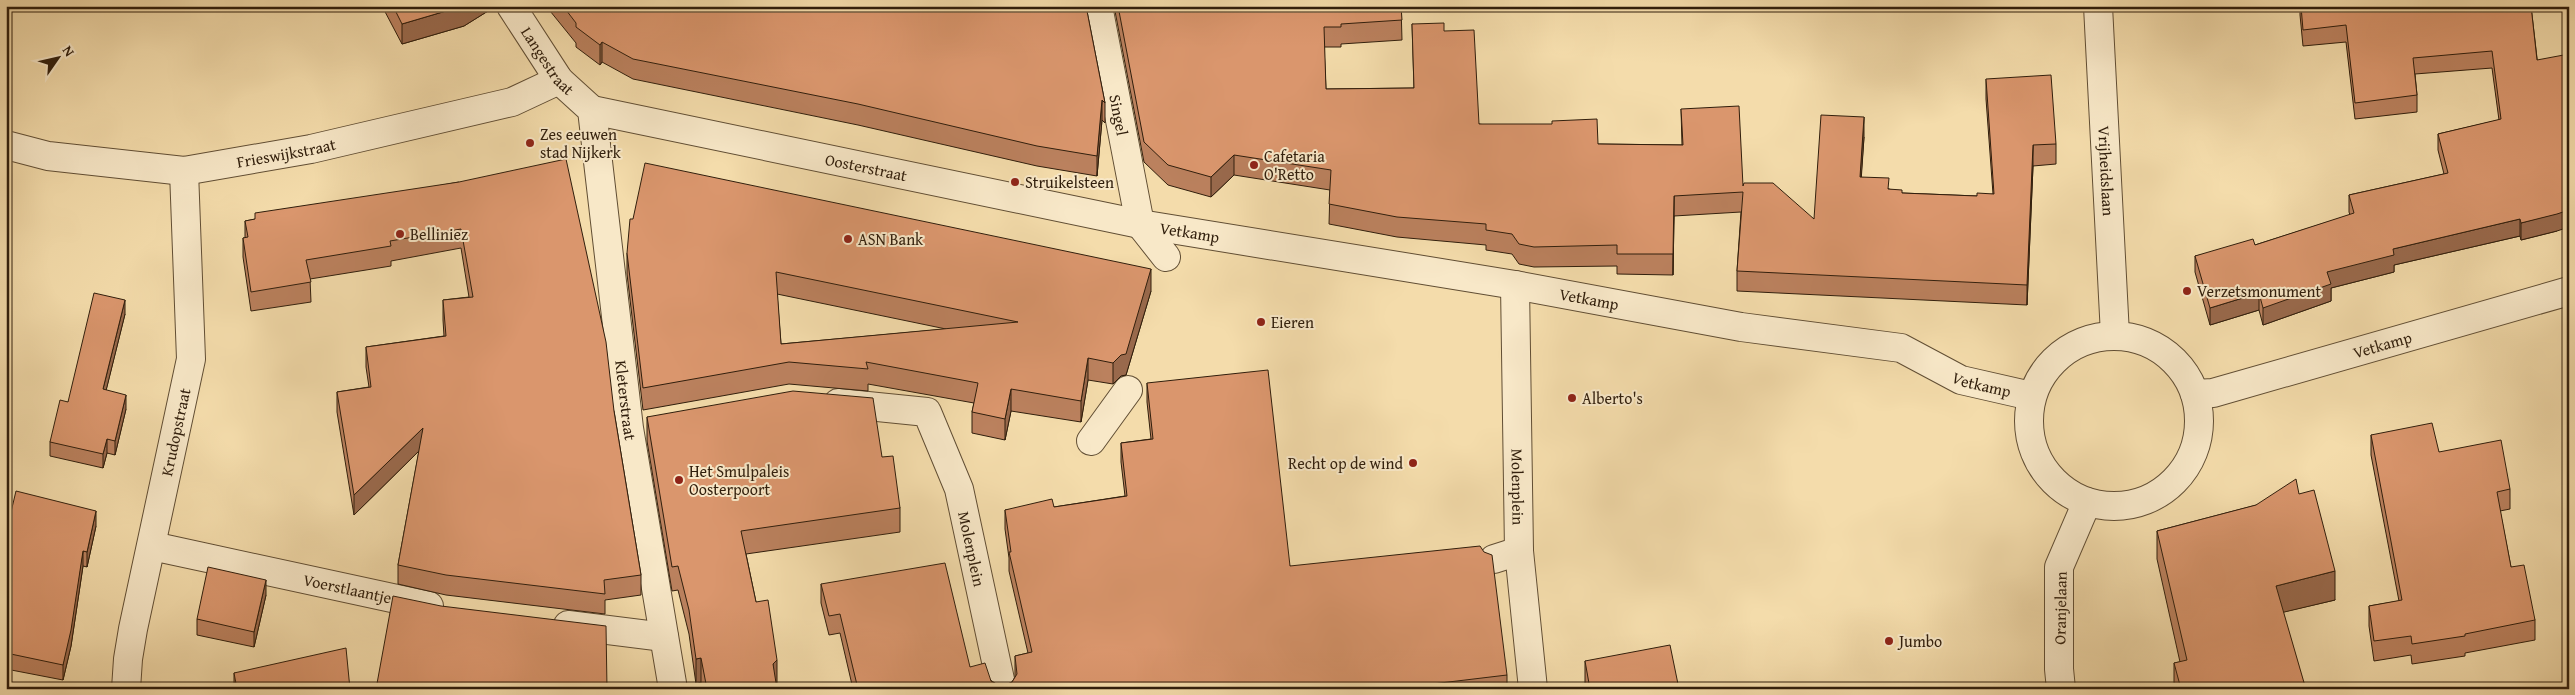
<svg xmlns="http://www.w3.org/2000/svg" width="2575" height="695" viewBox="0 0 2575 695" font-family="'Gentium Book Plus',serif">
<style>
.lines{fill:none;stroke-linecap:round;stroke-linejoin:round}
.pedestrian-casing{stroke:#614e34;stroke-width:30}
.minor-casing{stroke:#614e34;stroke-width:30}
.tertiary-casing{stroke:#614e34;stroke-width:30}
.pedestrian{stroke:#f8e8c8;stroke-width:28}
.minor{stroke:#f8e8c8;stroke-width:28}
.tertiary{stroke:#f8e8c8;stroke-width:28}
.wall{fill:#bb815e;stroke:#301e0c;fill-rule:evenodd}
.shaded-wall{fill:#99694c;stroke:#301e0c}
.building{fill:#da966d;stroke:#301e0c;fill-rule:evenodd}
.poi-dot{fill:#8f2418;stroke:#f8e8c8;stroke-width:2}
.labels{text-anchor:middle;stroke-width:4;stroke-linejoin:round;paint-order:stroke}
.street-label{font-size:16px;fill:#301e0c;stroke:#f8e8c8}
.poi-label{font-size:16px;fill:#301e0c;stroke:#f8e8c8;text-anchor:start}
</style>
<rect width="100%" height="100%" fill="#f4dcab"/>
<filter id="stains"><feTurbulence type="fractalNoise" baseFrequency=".004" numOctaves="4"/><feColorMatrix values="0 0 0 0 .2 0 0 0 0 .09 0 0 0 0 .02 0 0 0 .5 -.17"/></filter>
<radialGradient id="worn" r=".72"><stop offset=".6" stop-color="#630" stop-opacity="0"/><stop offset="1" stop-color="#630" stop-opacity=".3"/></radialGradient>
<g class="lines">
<defs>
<g id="pedestrian">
<path id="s1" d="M 1098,6 L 1140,224 L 1166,257"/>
<path id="s2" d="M 592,110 L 1140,224 L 1515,285 L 1741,327 L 1901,348 L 1961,380 L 2031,396"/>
<path id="s3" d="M 1515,285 L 1519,551 L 1533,689"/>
<path d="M 1091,441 L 1128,390"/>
<path d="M 1494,559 L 1519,551"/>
</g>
<g id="minor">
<path id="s4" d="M 511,6 L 559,80 L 592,110 L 629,428 L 673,689"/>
<path id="s5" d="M 6,145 L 48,156 L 184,171 L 311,149 L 512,102 L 559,80"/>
<path id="s6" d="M 838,403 L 927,412 L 959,489 L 1002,689"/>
<path id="s7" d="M 152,546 L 429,606"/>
<path d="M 568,625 L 664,637"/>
<path id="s8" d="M 126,689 L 128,659 L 133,629 L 191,359 L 184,171"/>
</g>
<g id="tertiary">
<path id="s9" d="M 2098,6 L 2115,335"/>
<circle cx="2114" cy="421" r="85"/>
<path id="s10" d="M 2195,394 L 2213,393 L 2569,291"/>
<path d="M 2061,689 L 2059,669 L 2059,567 L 2087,502"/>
</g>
</defs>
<!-- pedestrian casing -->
<use href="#pedestrian" class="pedestrian-casing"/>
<!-- minor casing -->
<use href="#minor" class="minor-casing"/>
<!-- tertiary casing -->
<use href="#tertiary" class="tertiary-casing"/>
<!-- pedestrian -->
<use href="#pedestrian" class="pedestrian"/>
<!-- minor -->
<use href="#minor" class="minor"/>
<!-- tertiary -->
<use href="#tertiary" class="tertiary"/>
</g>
<!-- wall -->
<path class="wall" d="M 382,6 L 496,6 L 464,26 L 402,44 Z
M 546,6 L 1086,6 L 1105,103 L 1105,123 L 1102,120 L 1097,176 L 1037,166 L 858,125 L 633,79 L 602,62 L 600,65 L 576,47 L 576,43 Z
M 1114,6 L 1401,6 L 1402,40 L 1341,44 L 1341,47 L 1324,47 L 1326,89 L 1414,88 L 1412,24 L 1444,31 L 1479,124 L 1598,144 L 1682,145 L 1681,109 L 1743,186 L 1814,219 L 1864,137 L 1861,177 L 1889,189 L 1902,193 L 1977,196 L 1993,194 L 1986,99 L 1986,79 L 2056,144 L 2056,164 L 2033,166 L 2027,305 L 1737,291 L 1737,271 L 1741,212 L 1674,216 L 1673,275 L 1617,274 L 1617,266 L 1534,267 L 1519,264 L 1512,254 L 1486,250 L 1486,245 L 1397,237 L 1329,224 L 1330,190 L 1234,175 L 1211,197 L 1168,185 L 1144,162 Z
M 2300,6 L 2531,6 L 2557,231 L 2521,240 L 2520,236 L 2394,265 L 2394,272 L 2331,288 L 2331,301 L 2263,325 L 2259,310 L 2210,325 L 2195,272 L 2195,256 L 2255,245 L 2350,215 L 2349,212 L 2349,195 L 2444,174 L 2438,150 L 2438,134 L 2499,120 L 2492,68 L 2415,74 L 2417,95 L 2417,112 L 2355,119 L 2346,42 L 2303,46 L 2300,15 Z
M 459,182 L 614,411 L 641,575 L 641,595 L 605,600 L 605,614 L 446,595 L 398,584 L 398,565 L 419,451 L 354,515 L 337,412 L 337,392 L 369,387 L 366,367 L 366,347 L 444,336 L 443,320 L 443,300 L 469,297 L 461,248 L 391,261 L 391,266 L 310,279 L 311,302 L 251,311 L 243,257 L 243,238 L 245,238 L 245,221 Z
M 627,253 L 1151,291 L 1126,375 L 1121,376 L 1113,384 L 1088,380 L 1081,422 L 1011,411 L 1005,440 L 972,433 L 972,412 L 974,403 L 868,384 L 868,391 L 789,384 L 643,410 L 627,274 ZM 777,294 L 946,329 L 781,344 Z
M 125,314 L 106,390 L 126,409 L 115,455 L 107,453 L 103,468 L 50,456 L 50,442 L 68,402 Z
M 1147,383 L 1290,566 L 1507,675 L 1507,689 L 853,689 L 840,633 L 829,635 L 821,603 L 821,584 L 970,667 L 998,685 L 1006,685 L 1012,682 L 1015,677 L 1015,656 L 1028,653 L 1009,571 L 1009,558 L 1005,529 L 1005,510 L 1054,507 L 1125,496 L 1121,462 L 1121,443 L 1151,439 L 1147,402 Z
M 647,417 L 882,457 L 900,508 L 900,532 L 746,554 L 756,602 L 777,685 L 777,689 L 702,689 L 701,682 L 696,684 L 689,634 L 678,590 L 672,591 L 647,441 Z
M 2371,435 L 2439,452 L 2510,489 L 2510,509 L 2500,511 L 2511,567 L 2535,620 L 2535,640 L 2465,653 L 2465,656 L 2412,664 L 2411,655 L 2374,661 L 2369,626 L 2369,606 L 2399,601 L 2371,455 Z
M 2299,494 L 2335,600 L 2283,612 L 2305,689 L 2174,689 L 2174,663 L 2180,662 L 2157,559 L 2157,531 Z
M 96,526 L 87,567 L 83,566 L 71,646 L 63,680 L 6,669 L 6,533 Z
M 266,595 L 254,647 L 197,635 L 197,619 Z
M 1585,661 L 1679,689 L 1585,689 Z
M 234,673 L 350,689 L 234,689 Z"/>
<!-- shaded-wall -->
<path class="shaded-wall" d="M 463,6 L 496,6 L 464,26 L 402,44 L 402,24 Z
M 602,42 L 602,62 L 600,65 L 600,45 Z
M 1102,100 L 1102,120 L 1097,176 L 1097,156 Z
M 1864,117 L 1864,137 L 1860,197 L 1860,177 Z
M 2033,145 L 2033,166 L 2027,305 L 2027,285 Z
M 1234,155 L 1234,175 L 1211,197 L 1211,177 Z
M 1674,196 L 1674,216 L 1673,275 L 1673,254 Z
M 2569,210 L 2569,227 L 2557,231 L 2521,240 L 2521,223 Z
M 2520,219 L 2520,236 L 2394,265 L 2394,272 L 2331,288 L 2331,301 L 2263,325 L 2263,308 L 2327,272 L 2393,249 Z
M 1151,269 L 1151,291 L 1126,375 L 1121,376 L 1113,384 L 1113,363 Z
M 2259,293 L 2259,310 L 2210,325 L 2210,308 Z
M 125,300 L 125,314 L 103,403 L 103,389 Z
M 1088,358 L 1088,380 L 1081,422 L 1081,401 Z
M 1011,389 L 1011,411 L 1005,440 L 1005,419 Z
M 126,395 L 126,409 L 115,455 L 115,441 Z
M 423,428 L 423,447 L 354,515 L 354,495 Z
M 107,439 L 107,453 L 103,468 L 103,454 Z
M 96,511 L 96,526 L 87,567 L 87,552 Z
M 83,551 L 83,566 L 71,646 L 63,680 L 63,665 Z
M 2335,571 L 2335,600 L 2276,614 L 2276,586 Z
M 266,580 L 266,595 L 254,647 L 254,632 Z
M 701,658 L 701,682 L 696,684 L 696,659 Z
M 777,660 L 777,685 L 773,688 L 773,664 Z
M 2305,686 L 2305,689 L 2296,689 Z"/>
<!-- building -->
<path class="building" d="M 393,6 L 463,6 L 402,24 Z
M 563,6 L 1086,6 L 1105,103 L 1102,100 L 1097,156 L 1037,146 L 858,104 L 633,59 L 602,42 L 600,45 L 576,27 L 576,23 Z
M 1118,6 L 1401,6 L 1402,20 L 1341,24 L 1341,27 L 1324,27 L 1326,89 L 1414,88 L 1412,24 L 1444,23 L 1444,31 L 1474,30 L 1479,124 L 1552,124 L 1552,121 L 1597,119 L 1598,144 L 1683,145 L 1681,109 L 1739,106 L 1743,186 L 1744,183 L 1773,183 L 1814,219 L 1821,115 L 1864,117 L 1860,177 L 1889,178 L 1888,189 L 1902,190 L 1902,193 L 1977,196 L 1977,193 L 1994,194 L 1986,79 L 2051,75 L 2056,144 L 2033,145 L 2027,285 L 1737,271 L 1743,192 L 1674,196 L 1673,254 L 1617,254 L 1617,245 L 1534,247 L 1519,244 L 1512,234 L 1486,230 L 1486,224 L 1397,217 L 1329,204 L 1331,170 L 1234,155 L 1211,177 L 1168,165 L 1144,142 Z
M 2301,6 L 2531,6 L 2537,60 L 2569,54 L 2569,210 L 2557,214 L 2521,223 L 2520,219 L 2393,249 L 2394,255 L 2327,272 L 2331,284 L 2263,308 L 2259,293 L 2210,308 L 2195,256 L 2253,239 L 2255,245 L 2354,213 L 2349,195 L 2448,173 L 2438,134 L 2501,119 L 2492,51 L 2413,58 L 2417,95 L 2355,103 L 2346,25 L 2303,30 Z
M 566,159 L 606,342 L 614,411 L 641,575 L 604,580 L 605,594 L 446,575 L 398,565 L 423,428 L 354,495 L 337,392 L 371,387 L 366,347 L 446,336 L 443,300 L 473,297 L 461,229 L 390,241 L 391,246 L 306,260 L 311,282 L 251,292 L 243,238 L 248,237 L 245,221 L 255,219 L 255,213 L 459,182 Z
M 645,163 L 1151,269 L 1126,354 L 1121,355 L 1113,363 L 1088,358 L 1081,401 L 1011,389 L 1005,419 L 972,412 L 978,383 L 866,362 L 868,369 L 789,362 L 643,388 L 627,253 L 630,219 L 633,219 ZM 776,272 L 1018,322 L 781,344 Z
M 94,293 L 125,300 L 103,389 L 126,395 L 115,441 L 107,439 L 103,454 L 50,442 L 60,400 L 68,402 Z
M 1268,370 L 1290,566 L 1480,546 L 1484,552 L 1492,555 L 1507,675 L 1390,689 L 858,689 L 840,614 L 829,616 L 821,584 L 945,563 L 970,667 L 985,663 L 991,681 L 998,685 L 1006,685 L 1012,682 L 1017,674 L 1015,656 L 1032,652 L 1009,552 L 1011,552 L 1005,510 L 1052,499 L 1054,507 L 1127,496 L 1121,443 L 1153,439 L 1147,383 Z
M 793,391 L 873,398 L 882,457 L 893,456 L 900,508 L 741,531 L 756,602 L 768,600 L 777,660 L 773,664 L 777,689 L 707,689 L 701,658 L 696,659 L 689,610 L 678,566 L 672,567 L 647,417 Z
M 2432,423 L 2439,452 L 2501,440 L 2510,489 L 2497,492 L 2511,567 L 2524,565 L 2535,620 L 2465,634 L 2465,636 L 2412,644 L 2411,636 L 2374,641 L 2369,606 L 2402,600 L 2371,435 Z
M 2296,479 L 2299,494 L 2314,490 L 2335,571 L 2276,586 L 2305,686 L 2296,689 L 2181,689 L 2174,663 L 2187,660 L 2157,531 L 2256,505 Z
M 16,491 L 96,511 L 87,552 L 83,551 L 71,630 L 63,665 L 6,653 L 6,594 L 9,579 L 6,579 L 6,533 Z
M 208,567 L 266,580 L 254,632 L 197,619 Z
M 393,596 L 441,606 L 606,626 L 607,689 L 376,689 Z
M 1670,645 L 1679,689 L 1590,689 L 1585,661 Z
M 346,648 L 350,689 L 237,689 L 234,673 Z
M 2569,685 L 2569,689 L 2556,689 Z"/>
<!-- markers -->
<g class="poi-dot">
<circle cx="530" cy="143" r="5"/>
<circle cx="1254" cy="165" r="5"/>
<circle cx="1015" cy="182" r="5"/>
<circle cx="400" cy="234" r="5"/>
<circle cx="848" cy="239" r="5"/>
<circle cx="2187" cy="291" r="5"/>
<circle cx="1261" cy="322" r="5"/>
<circle cx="1572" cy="398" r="5"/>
<circle cx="1413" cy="463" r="5"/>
<circle cx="679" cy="480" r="5"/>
<circle cx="1889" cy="641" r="5"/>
</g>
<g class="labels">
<!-- street labels -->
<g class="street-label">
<text dy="6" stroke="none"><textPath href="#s4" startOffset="66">Langestraat</textPath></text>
<text dy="6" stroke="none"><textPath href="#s1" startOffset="111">Singel</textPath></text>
<text dy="6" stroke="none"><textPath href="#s5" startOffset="284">Frieswijkstraat</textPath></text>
<text dy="6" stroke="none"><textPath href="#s2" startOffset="280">Oosterstraat</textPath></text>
<text dy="6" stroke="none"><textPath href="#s9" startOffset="165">Vrijheidslaan</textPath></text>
<text dy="6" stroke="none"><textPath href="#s2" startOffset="610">Vetkamp</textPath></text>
<text dy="6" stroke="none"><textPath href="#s2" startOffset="1015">Vetkamp</textPath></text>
<text dy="6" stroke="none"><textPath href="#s10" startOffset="194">Vetkamp</textPath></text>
<text dy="6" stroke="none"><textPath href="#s2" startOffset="1420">Vetkamp</textPath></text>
<text dy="6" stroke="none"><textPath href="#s4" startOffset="425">Kleterstraat</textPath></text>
<text dy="6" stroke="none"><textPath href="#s8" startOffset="262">Krudopstraat</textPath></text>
<text dy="6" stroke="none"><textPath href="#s3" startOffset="202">Molenplein</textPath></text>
<text dy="6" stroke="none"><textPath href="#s6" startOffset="234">Molenplein</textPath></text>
<text dy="6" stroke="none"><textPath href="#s7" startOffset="200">Voerstlaantje</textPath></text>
<text transform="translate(2060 608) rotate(-89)" y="6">Oranjelaan</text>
</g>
<!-- poi labels -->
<g class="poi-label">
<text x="540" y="140">Zes eeuwen<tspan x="540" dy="18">stad Nijkerk</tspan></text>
<text x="1264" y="162">Cafetaria<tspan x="1264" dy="18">O'Retto</tspan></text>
<text x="1025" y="188">Struikelsteen</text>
<text x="410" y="240">Belliniez</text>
<text x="858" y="245">ASN Bank</text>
<text x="2197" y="297">Verzetsmonument</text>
<text x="1271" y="328">Eieren</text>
<text x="1582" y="404">Alberto's</text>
<text x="1403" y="469" text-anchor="end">Recht op de wind</text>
<text x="689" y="477">Het Smulpaleis<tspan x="689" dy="18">Oosterpoort</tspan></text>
<text x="1899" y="647">Jumbo</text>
</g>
</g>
<!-- margin -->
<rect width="2575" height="695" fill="none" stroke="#f4dcab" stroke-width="25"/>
<rect x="8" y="8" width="2560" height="680" fill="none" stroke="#301e0c" stroke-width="2.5"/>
<rect x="12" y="12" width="2550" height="670" fill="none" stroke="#301e0c"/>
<!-- north arrow -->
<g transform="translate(58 58) rotate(56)" stroke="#f8e8c8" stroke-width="4" paint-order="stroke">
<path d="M0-4L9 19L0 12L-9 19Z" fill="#301e0c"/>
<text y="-8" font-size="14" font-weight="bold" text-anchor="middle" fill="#301e0c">N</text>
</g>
<rect width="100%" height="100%" filter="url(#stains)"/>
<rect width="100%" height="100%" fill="url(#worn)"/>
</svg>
